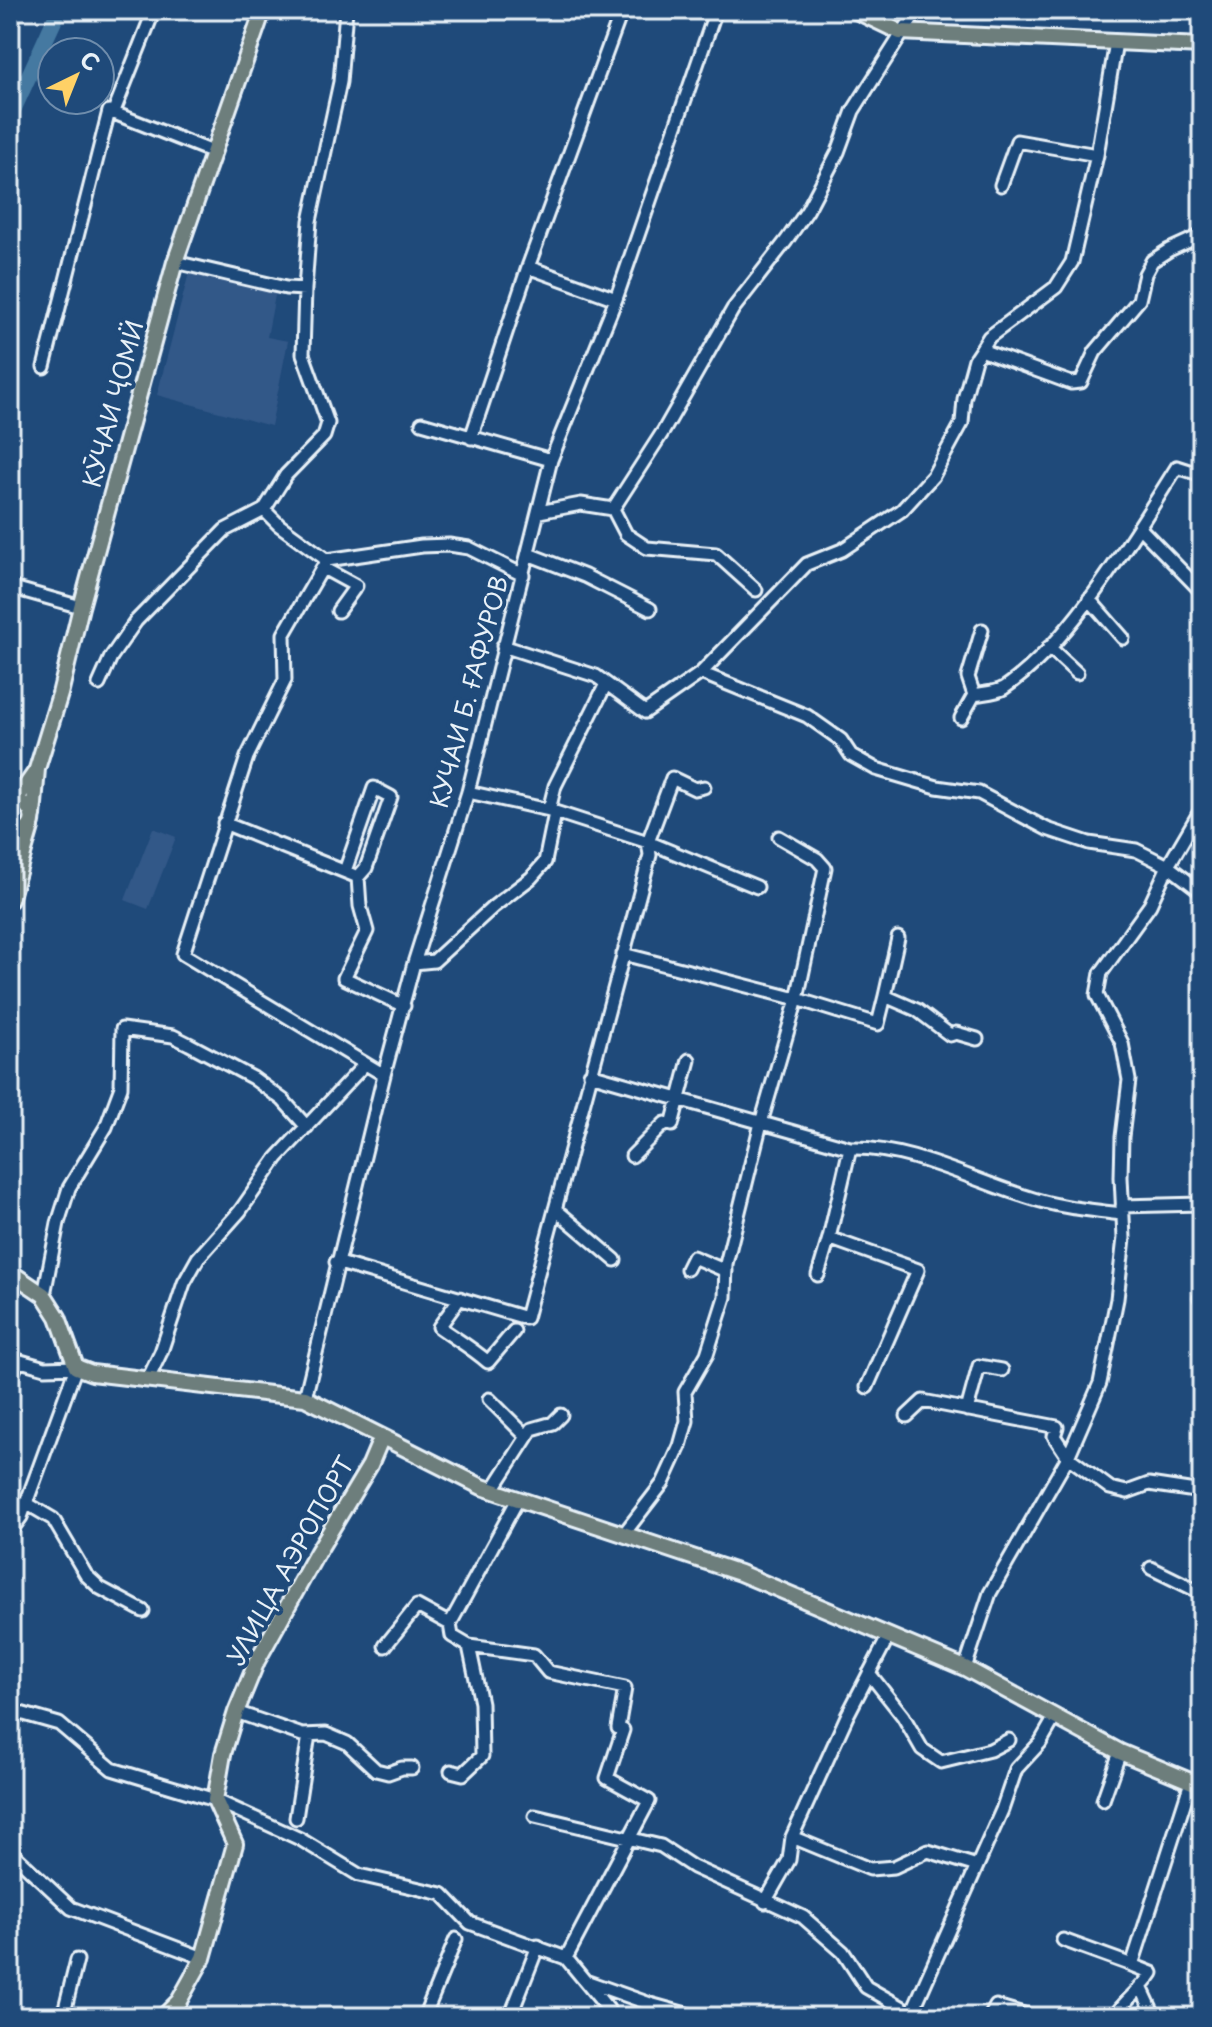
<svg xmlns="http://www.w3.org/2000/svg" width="1212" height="2027" viewBox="0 0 1212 2027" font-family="'Playpen Sans',sans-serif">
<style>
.built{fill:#335888}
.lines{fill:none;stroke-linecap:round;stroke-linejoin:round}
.river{stroke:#4479a1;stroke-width:16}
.minor-casing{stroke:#e8f1f8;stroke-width:17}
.major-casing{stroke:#e8f1f8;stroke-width:20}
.minor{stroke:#1f4a7a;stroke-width:11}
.major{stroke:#6d7e7c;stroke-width:14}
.labels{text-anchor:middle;stroke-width:8;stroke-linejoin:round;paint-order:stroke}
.street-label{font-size:24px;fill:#e8f1f8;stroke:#1f4a7a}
</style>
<rect width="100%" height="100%" fill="#1f4a7a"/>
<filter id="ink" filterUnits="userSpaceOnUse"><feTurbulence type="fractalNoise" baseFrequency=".0125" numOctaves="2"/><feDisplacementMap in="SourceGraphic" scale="16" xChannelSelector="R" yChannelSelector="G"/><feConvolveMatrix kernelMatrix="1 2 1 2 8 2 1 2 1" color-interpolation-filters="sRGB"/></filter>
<g filter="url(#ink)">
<!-- built -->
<path class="built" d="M 190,269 L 276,290 L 267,337 L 288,341 L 271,426 L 157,395 Z
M 153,828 L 176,837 L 148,909 L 125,900 Z"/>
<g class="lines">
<!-- river -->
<path class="river" d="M 10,117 L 59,10"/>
<defs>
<path id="minor" d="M 114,111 L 154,10
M 1001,185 L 1017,141 L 1097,155
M 175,262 L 286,288 L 305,289
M 528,267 L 616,299
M 981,350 L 1071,383 L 1081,382 L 1095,352 L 1139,300 L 1145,274 L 1152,261 L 1169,250 L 1202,235
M 44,367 L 109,111 L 213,152
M 422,423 L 551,460
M 471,438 L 528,267 L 622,10
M 613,509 L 664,430 L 733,309 L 786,241 L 807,211 L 838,152 L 853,111 L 917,10
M 539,512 L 581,504 L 613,509 L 626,534 L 647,548 L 716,554 L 756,590
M 1139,527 L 1202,592
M 528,554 L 585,576 L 650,609
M 327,560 L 284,634 L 285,680 L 247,757 L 183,954 L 384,1075
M 327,560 L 279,525 L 264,510 L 286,475 L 324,436 L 328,423 L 303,354 L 305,289 L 310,221 L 340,82 L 346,10
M 327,560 L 422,546 L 449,545 L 469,548 L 523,575
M 323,568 L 356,586 L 338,611
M 10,587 L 81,607
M 1089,599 L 1123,638
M 503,646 L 596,676 L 645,712 L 701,673 L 807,564 L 842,550 L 902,510 L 933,476 L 962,423 L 964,399 L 975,359 L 981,350 L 989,337 L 1056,287 L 1072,262 L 1097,155 L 1116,42
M 1049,647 L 1077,673
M 701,673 L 807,716 L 841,740 L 851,755 L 876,769 L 937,787 L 979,793 L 1047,829 L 1089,843 L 1136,850 L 1168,866 L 1202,892
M 99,684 L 111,657 L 136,621 L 225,530 L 264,510
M 974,695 L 968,677 L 982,630
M 961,718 L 974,695 C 983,693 996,693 1004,688 C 1071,643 1133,536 1177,467 L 1202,475
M 704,787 L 695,789 L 672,778 L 648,842 L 757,887
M 549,810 L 555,786 L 606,684
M 224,823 L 358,877 L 360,906 L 367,931 L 344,978 L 404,1006
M 345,871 L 374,788 L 391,797 L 366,868 L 358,877
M 623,954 L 797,999 L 878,1024 L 885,996 L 917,1010 L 950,1035 L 956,1033 L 977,1039
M 414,963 L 434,961 L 493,907 L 531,878 L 545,862 L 555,813
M 885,996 L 898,938
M 590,1074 L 850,1148 C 906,1146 970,1179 1024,1196 C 1056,1207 1088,1210 1122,1214
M 632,1156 L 665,1123 L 672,1125 L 689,1060
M 1122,1206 L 1201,1204 L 1202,1215
M 555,1209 L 615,1260
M 829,1238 L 918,1270 L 867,1387
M 336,1262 L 526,1318 L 650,855 L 648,842 L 549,810 L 468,792
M 687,1269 L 693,1257 L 726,1271
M 818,1275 L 829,1238 L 850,1148
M 44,1295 L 58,1223 L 69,1188 L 106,1127 L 121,1087 L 122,1029 L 173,1036 L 189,1044 L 253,1078 L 283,1100 L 307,1127
M 460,1298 L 439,1327 C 456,1339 472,1348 488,1362 L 514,1331
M 1200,1298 L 1202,1298
M 10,1358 L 45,1368 L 76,1367 L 21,1517 L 10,1532
M 10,1378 L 18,1362
M 148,1379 L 161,1352 L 184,1283 L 198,1258 L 240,1211 L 277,1158 L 365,1064
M 305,1398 L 384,1075 L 414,963 L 468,792 L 551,460 L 616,299 L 716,10
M 489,1399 L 527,1437
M 967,1410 L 979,1366 L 1002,1370
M 907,1416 L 923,1401 L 1057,1427 L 1054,1436 L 1068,1457 L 1110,1488 L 1127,1492 L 1149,1484 L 1202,1492
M 492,1491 L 532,1429 L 553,1423 L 561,1415
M 26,1503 L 53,1519 L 86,1575 L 100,1588 L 143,1611
M 623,1535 L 663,1483 L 680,1446 L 687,1421 L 685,1392 L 707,1354 L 725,1297 L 726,1264 L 761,1123 L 797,999 L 825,868 L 817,859 L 779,837
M 1151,1568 L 1202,1593
M 385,1646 L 417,1606 L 450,1624
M 469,1646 L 534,1655 L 548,1672 L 625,1688 L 618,1728 L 623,1730 L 607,1778 L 649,1801 L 566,1958
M 965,1668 L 990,1593 L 1068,1457 L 1100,1383 L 1117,1299 L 1124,1238 L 1121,1177 L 1122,1137 L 1129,1080 L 1122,1043 L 1097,995 L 1101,973 L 1150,905 L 1168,866 L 1202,808
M 869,1673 L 903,1716 L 922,1749 L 941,1762 L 990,1750 L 1009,1740
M 10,1710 L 59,1724 L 112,1769 L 215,1800 L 300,1839 L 359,1875 L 442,1894 L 470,1923 L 566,1958 L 608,2009 L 604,2017
M 236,1712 L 302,1735 L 326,1734 L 347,1743 L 376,1770 L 388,1773 L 402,1768 L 412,1768
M 451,1771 L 463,1774 L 482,1756 L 481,1703 L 469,1646 L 452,1636 L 450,1624 L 517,1501
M 1103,1800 L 1120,1752
M 535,1816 L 661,1846 L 693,1867 L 803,1917 L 843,1952 L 866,1987 L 912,2013 L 925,2017
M 296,1818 L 309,1735
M 792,1837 L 870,1869 L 894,1867 L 928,1851 L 977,1866
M 10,1851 L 71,1908 L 203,1958
M 765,1902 L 789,1860 L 792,1837 L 847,1716 L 888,1637
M 1063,1940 L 1132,1965
M 588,1982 L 650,2004 L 697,2017
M 1142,1989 L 1155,2017
M 57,2017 L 65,2008 L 77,1960
M 424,2017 L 456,1939
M 510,2017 L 538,1946
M 910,2017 L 1002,1810 L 1016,1769 L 1040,1743 L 1055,1717
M 990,2017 L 996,2006 L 1034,2017
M 1114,2017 C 1125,2000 1141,1990 1152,1973 L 1132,1965 L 1191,1782"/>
<path id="major" d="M 854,10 L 900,32 L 1202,46
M 17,802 L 20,794 L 37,770
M 10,804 L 17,802 L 26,805 C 40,819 29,838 10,831
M 33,816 L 37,769 L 60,694 L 81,607 L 175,262 L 263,10
M 10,900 L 31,827
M 10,1272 L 44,1295 L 58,1317 L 76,1367 L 92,1373 L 305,1398 L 482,1487 L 740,1573 L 965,1668 L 1120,1752 L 1202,1786
M 163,2017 L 179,2001 L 203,1958 L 235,1844 L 215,1800 L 223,1754 L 236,1712 L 257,1661 L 317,1553 L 370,1465 L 381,1439"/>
</defs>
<!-- minor casing -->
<use href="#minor" class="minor-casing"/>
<!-- major casing -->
<use href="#major" class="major-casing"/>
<!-- minor -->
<use href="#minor" class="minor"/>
<!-- major -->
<use href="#major" class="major"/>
</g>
</g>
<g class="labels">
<!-- street labels -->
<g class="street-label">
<text transform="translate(114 404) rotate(-75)" y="8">КӮЧАИ ҶОМӢ</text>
<text transform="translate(470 692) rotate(-75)" y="8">КУЧАИ Б. ҒАФУРОВ</text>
<text transform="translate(291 1561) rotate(-61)" y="8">УЛИЦА АЭРОПОРТ</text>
</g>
</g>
<!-- margin -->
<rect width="1212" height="2027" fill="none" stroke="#1f4a7a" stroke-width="40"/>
<rect x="20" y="20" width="1172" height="1987" fill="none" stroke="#e8f1f8" stroke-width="3" filter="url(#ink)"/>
<!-- north arrow -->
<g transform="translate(76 76) rotate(43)"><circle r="38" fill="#1f4a7a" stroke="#6f8dac" stroke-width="2"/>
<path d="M0-6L14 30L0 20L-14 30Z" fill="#ffd166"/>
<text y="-12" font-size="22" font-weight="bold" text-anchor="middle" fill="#e8f1f8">С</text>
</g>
</svg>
